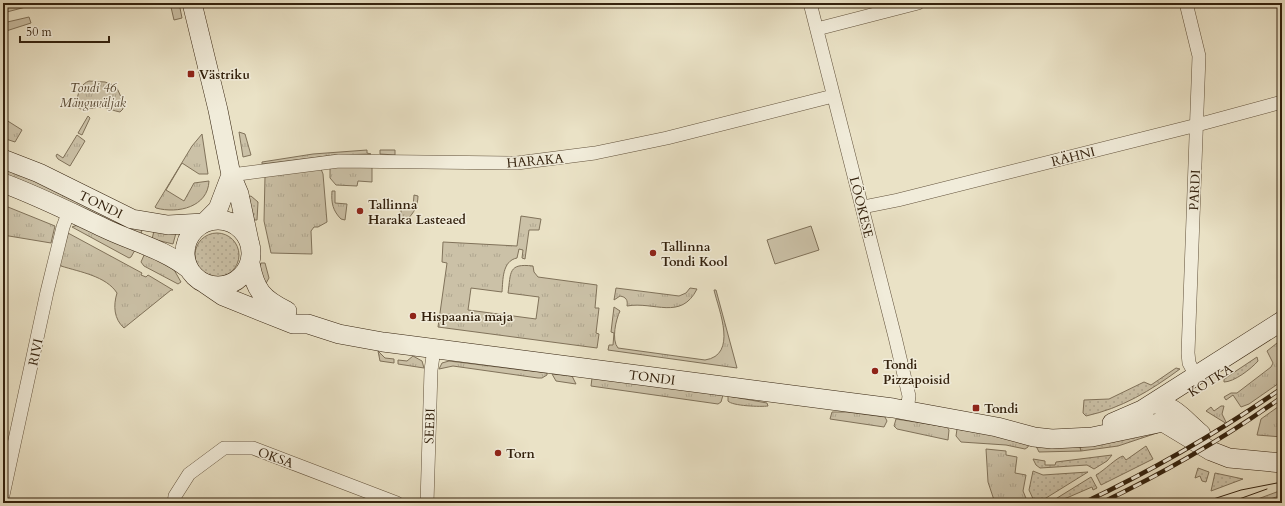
<svg xmlns="http://www.w3.org/2000/svg" width="1285" height="506" viewBox="0 0 1285 506" font-family="Cardo,serif">
<style>
.grass{fill:url(#grass-tufts);stroke:#80725a}
.garden{fill:url(#garden-dots);stroke:#80725a}
.pitch{fill:#cbc1a7;stroke:#80725a}
.lines{fill:none;stroke-linecap:round;stroke-linejoin:round}
.street-casing{stroke:#62523c;stroke-width:14}
.secondary-casing{stroke:#34220e;stroke-width:20}
.street{stroke:#f1ecda;stroke-width:13}
.secondary{stroke:#f1ecda;stroke-width:19}
.tram{stroke:#34220e;stroke-width:1}
.rail-casing{stroke:#34220e;stroke-width:4.5}
.rail{stroke:#f1ecda;stroke-width:3;stroke-dasharray:9;stroke-linecap:butt}
.poi-dot{fill:#8f2418;stroke:#f1ecda;stroke-width:1.5}
.labels{text-anchor:middle;stroke-width:3;stroke-linejoin:round;paint-order:stroke}
.poi-label{font-size:13px;font-weight:bold;fill:#34220e;stroke:#f1ecda;text-anchor:start}
.park-label{font-size:13px;font-style:italic;fill:#5a4a34;stroke:#f1ecda}
.street-label{font-size:13px;fill:#34220e;stroke:#f1ecda}
</style>
<defs>
<pattern id="grass-tufts" width="24" height="20" patternUnits="userSpaceOnUse"><rect width="24" height="20" fill="#cbc1a7"/><path d="M3 7l-1-3M5 7V3M7 7l1-3M15 17l-1-3M17 17v-4M19 17l1-3" fill="none" stroke="#afa68f"/></pattern>
<pattern id="garden-dots" width="8" height="8" patternUnits="userSpaceOnUse"><rect width="8" height="8" fill="#cbc1a7"/><path d="M2 2h.1M6 6h.1" fill="none" stroke="#afa68f" stroke-width="1.8" stroke-linecap="round"/></pattern>
</defs>
<rect width="100%" height="100%" fill="#eae2c6"/>
<filter id="stains"><feTurbulence type="fractalNoise" baseFrequency=".005" numOctaves="4"/><feColorMatrix values="0 0 0 0 .2 0 0 0 0 .09 0 0 0 0 .02 0 0 0 .5 -.17"/></filter>
<radialGradient id="worn" r=".72"><stop offset=".6" stop-color="#630" stop-opacity="0"/><stop offset="1" stop-color="#630" stop-opacity=".3"/></radialGradient>
<!-- grass -->
<path class="grass" d="M 3,3 L 41,3 L 3,13 Z
M 170,3 L 179,3 L 182,18 L 174,20 Z
M 29,17 L 31,23 L 3,32 L 3,23 Z
M 89,81 L 105,82 L 116,86 L 121,97 L 123,109 L 120,112 C 114,111 108,108 102,107 C 90,107 71,117 78,95 C 80,88 82,84 89,81 Z
M 88,116 L 90,118 L 82,135 L 78,133 Z
M 3,118 L 22,130 L 15,142 L 3,138 Z
M 239,132 L 245,134 L 251,155 L 243,157 Z
M 202,134 L 208,174 L 199,174 L 182,163 L 166,190 L 184,201 L 194,183 L 209,181 C 208,207 178,214 156,208 L 155,207 L 192,146 Z
M 77,135 L 85,141 L 70,166 L 58,159 L 56,156 L 57,154 L 63,158 Z
M 367,150 L 367,153 L 371,154 L 335,155 L 262,164 L 262,162 L 313,154 Z
M 380,150 L 395,150 L 395,155 L 380,154 Z
M 372,166 L 372,182 L 358,181 L 357,186 L 336,185 L 330,178 L 330,167 Z
M 3,168 L 25,176 L 142,229 L 141,235 L 3,174 Z
M 321,169 L 323,174 L 327,222 L 318,227 L 314,227 L 311,231 L 312,254 L 271,253 L 264,221 L 265,176 Z
M 332,191 L 335,191 L 335,203 L 347,204 L 345,220 L 341,219 C 333,211 331,203 332,191 Z
M 414,195 L 418,196 C 418,206 412,219 401,222 L 401,208 L 413,208 Z
M 3,205 L 55,226 L 51,243 L 3,235 Z
M 521,216 L 541,219 L 539,230 L 529,230 L 525,259 L 522,258 L 523,250 L 519,249 L 517,258 C 502,261 503,280 502,292 L 471,288 L 468,310 L 536,319 L 539,297 L 508,293 C 511,272 508,263 533,266 L 534,272 L 538,277 L 597,285 L 595,308 L 599,308 L 596,333 L 599,334 L 597,348 L 438,327 L 447,263 L 442,262 L 443,242 L 517,246 Z
M 77,225 L 135,250 L 131,257 L 129,258 L 72,227 Z
M 154,231 L 176,233 L 173,244 L 152,239 Z
M 68,233 L 142,273 L 141,275 L 146,277 L 148,275 L 173,290 L 171,290 L 124,328 C 114,319 113,306 117,293 C 106,276 80,272 61,266 L 60,262 Z
M 145,253 L 173,268 L 181,282 L 178,284 L 144,266 L 141,262 Z
M 261,263 L 265,263 L 269,278 L 265,285 L 259,269 Z
M 616,288 L 679,296 L 686,293 L 690,288 L 697,289 C 681,321 654,301 627,306 C 628,300 626,297 620,296 L 614,300 Z
M 714,290 L 716,290 L 737,368 L 608,350 L 609,345 L 613,345 L 614,333 L 611,332 L 614,307 L 620,311 C 616,319 611,340 618,348 L 705,360 C 738,355 719,311 714,290 Z
M 1282,339 L 1282,381 L 1249,404 L 1241,407 L 1233,395 L 1226,400 L 1224,397 L 1231,393 L 1237,393 L 1271,367 L 1273,363 L 1267,351 Z
M 378,351 L 385,358 L 394,359 L 394,363 L 380,361 Z
M 413,356 L 422,361 L 424,368 L 398,364 L 398,360 L 407,361 Z
M 449,361 L 547,373 L 547,375 L 542,378 L 538,378 L 453,366 L 439,369 L 442,363 Z
M 552,374 L 572,376 L 576,384 L 556,381 Z
M 592,378 L 723,395 L 721,402 L 718,404 L 591,386 Z
M 728,396 L 767,403 L 768,406 C 761,407 732,406 728,401 Z
M 1282,404 L 1282,437 L 1257,435 L 1261,419 Z
M 1221,406 L 1224,406 L 1222,414 L 1227,424 L 1206,411 L 1211,407 L 1214,411 Z
M 832,412 L 847,412 L 885,417 L 887,421 L 884,427 L 830,419 Z
M 896,419 L 947,427 L 949,430 L 948,440 L 897,429 L 894,426 Z
M 957,429 L 1030,441 L 1028,447 L 1025,449 L 1006,445 L 961,442 L 956,436 Z
M 1036,446 L 1080,447 L 1081,451 L 1039,452 Z
M 986,449 L 1006,451 L 1006,455 L 1017,457 L 1015,473 L 1026,475 L 1023,491 L 1028,503 L 995,503 L 988,482 Z
M 1282,490 L 1282,495 L 1259,503 L 1247,503 Z"/>
<!-- garden -->
<path class="garden" d="M 251,196 L 258,202 L 257,220 L 253,220 L 245,198 Z
M195 255a22 22 0 1 1 44 0a22 22 0 1 1-44 0Z
M 1257,357 L 1258,361 C 1251,369 1234,382 1224,382 L 1224,379 Z
M 1176,368 L 1180,369 C 1150,391 1122,408 1086,416 L 1083,413 L 1084,400 L 1109,399 L 1144,382 L 1151,385 Z
M 1160,432 L 1118,446 L 1081,451 L 1080,447 Z
M 1146,446 L 1153,459 L 1101,485 L 1096,475 C 1105,470 1116,458 1123,456 L 1126,460 Z
M 1112,455 L 1107,461 L 1094,469 L 1087,465 L 1040,468 L 1036,465 L 1033,459 L 1045,461 L 1045,465 L 1055,465 L 1056,462 Z
M 1198,468 L 1209,472 L 1206,482 L 1202,481 L 1200,476 L 1195,478 Z
M 1033,471 L 1043,475 L 1088,472 L 1038,503 L 1035,503 L 1029,490 Z
M 1215,473 L 1243,479 L 1211,491 Z
M 1091,477 L 1097,488 L 1093,490 L 1092,487 L 1055,503 L 1049,503 Z"/>
<!-- pitch -->
<path class="pitch" d="M 811,226 L 819,250 L 775,264 L 767,240 Z"/>
<g class="lines">
<defs>
<path id="street" d="M 810,3 L 895,337 L 909,396 L 907,411
M 1186,3 L 1199,56 L 1188,353 L 1189,363 L 1196,376
M 817,29 L 918,3
M 231,175 L 339,161 L 517,163 L 595,153 L 667,138 L 833,96
M 863,207 L 898,200 L 1197,125 L 1282,102
M 3,495 L 47,292 L 63,227 L 69,211
M 174,503 L 175,496 L 189,474 L 224,448 L 253,448 L 397,503
M 427,503 L 431,370 L 434,349"/>
<path id="secondary" d="M 192,3 L 218,110 L 231,175 L 239,194 L 249,241
M 3,159 L 39,173 L 132,219 L 168,225 L 204,223
M 3,183 C 38,196 70,212 104,228 C 133,242 164,249 189,269
M185 253a33 33 0 1 1 66 0a33 33 0 1 1-66 0Z
M 204,223 L 218,209 L 231,175
M 250,263 C 255,290 262,299 287,311
M 204,283 L 223,296 L 293,324 L 308,324 L 339,334 L 383,342 L 893,408 L 997,427 L 1034,437 L 1052,439 L 1092,437 L 1163,422 L 1211,451 L 1229,458 L 1282,463
M 1152,404 C 1174,403 1186,422 1201,434
M 1112,423 L 1142,410 L 1282,321"/>
</defs>
<!-- street casing -->
<use href="#street" class="street-casing"/>
<!-- secondary casing -->
<use href="#secondary" class="secondary-casing"/>
<!-- street -->
<use href="#street" class="street"/>
<!-- secondary -->
<use href="#secondary" class="secondary"/>
<!-- tram -->
<path class="tram" d="M 1201,503 L 1241,490 L 1282,482
M 1228,503 L 1267,489"/>
<defs>
<path id="rail" d="M 1083,503 C 1153,470 1219,432 1282,388
M 1101,503 C 1164,473 1225,438 1282,397"/>
</defs>
<!-- rail casing -->
<use href="#rail" class="rail-casing"/>
<!-- rail -->
<use href="#rail" class="rail"/>
</g>
<!-- markers -->
<g class="poi-dot">
<rect x="187" y="70" width="8" height="8" rx="2"/>
<circle cx="360" cy="211" r="4"/>
<circle cx="653" cy="253" r="4"/>
<circle cx="413" cy="316" r="4"/>
<circle cx="875" cy="371" r="4"/>
<rect x="972" y="404" width="8" height="8" rx="2"/>
<circle cx="498" cy="453" r="4"/>
</g>
<g class="labels">
<!-- poi labels -->
<g class="poi-label">
<text x="199" y="79">Västriku</text>
<text x="368" y="209">Tallinna<tspan x="368" dy="15">Haraka Lasteaed</tspan></text>
<text x="661" y="251">Tallinna<tspan x="661" dy="15">Tondi Kool</tspan></text>
<text x="421" y="321">Hispaania maja</text>
<text x="883" y="369">Tondi<tspan x="883" dy="15">Pizzapoisid</tspan></text>
<text x="984" y="413">Tondi</text>
<text x="506" y="458">Torn</text>
</g>
<!-- park labels -->
<g class="park-label">
<text x="93" y="92">Tondi 46<tspan x="93" dy="15">Mänguväljak</tspan></text>
</g>
<!-- street labels -->
<g class="street-label">
<text transform="translate(1073 156) rotate(-14)" y="5">RÄHNI</text>
<text transform="translate(535 160) rotate(-5)" y="5">HARAKA</text>
<text transform="translate(1194 190) rotate(-87)" y="5">PARDI</text>
<text transform="translate(101 204) rotate(26)" y="5">TONDI</text>
<text transform="translate(862 207) rotate(76)" y="5">LÕOKESE</text>
<text transform="translate(35 352) rotate(-78)" y="5">RIVI</text>
<text transform="translate(652 377) rotate(7)" y="5">TONDI</text>
<text transform="translate(1210 380) rotate(-32)" y="5">KOTKA</text>
<text transform="translate(429 426) rotate(-88)" y="5">SEEBI</text>
<text transform="translate(276 457) rotate(20)" y="5">OKSA</text>
</g>
</g>
<!-- margin -->
<rect width="1285" height="506" fill="none" stroke="#eae2c6" stroke-width="16"/>
<rect x="4" y="4" width="1277" height="498" fill="none" stroke="#34220e" stroke-width="2"/>
<rect x="8" y="8" width="1269" height="490" fill="none" stroke="#34220e"/>
<!-- scale -->
<path d="M20 36v6h89v-6" fill="none" stroke="#34220e" stroke-width="2"/>
<text x="26" y="36" font-size="12" fill="#34220e" stroke="#f1ecda" stroke-width="3" paint-order="stroke">50 m</text>
<rect width="100%" height="100%" filter="url(#stains)"/>
<rect width="100%" height="100%" fill="url(#worn)"/>
</svg>
